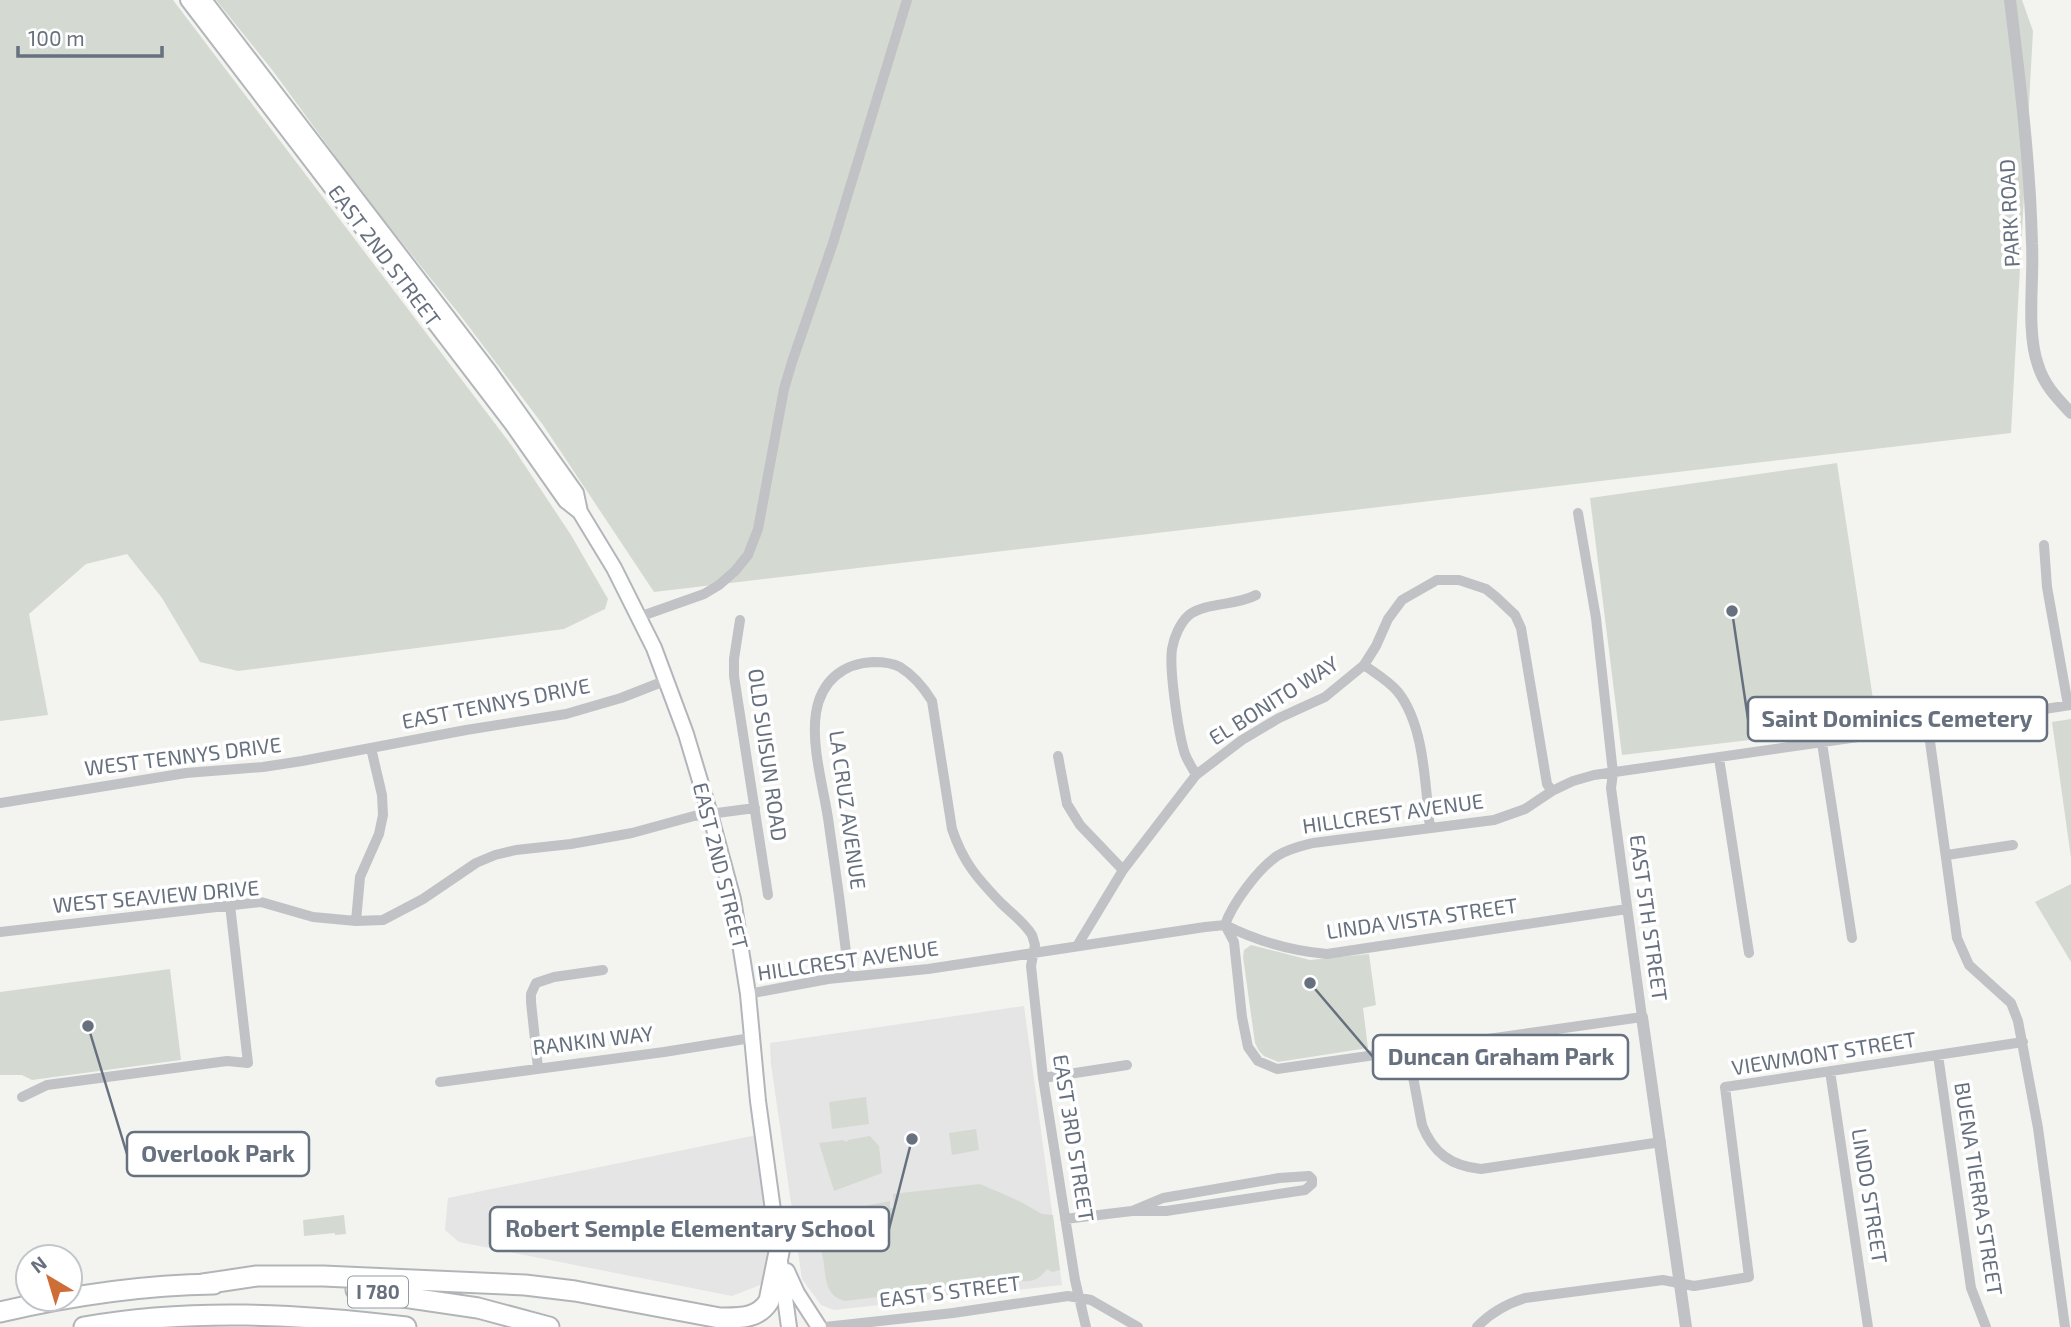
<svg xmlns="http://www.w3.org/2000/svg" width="2071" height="1327" viewBox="0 0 2071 1327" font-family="'Exo 2',sans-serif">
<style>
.built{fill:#e4e5e4}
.green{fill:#d4dad2}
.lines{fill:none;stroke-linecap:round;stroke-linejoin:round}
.secondary-casing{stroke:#b2b5ba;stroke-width:18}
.motorway-casing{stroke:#b2b5b8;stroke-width:23}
.minor{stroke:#c0c2c5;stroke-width:10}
.tertiary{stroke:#c0c2c5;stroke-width:12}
.secondary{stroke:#fff;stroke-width:14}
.motorway{stroke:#fff;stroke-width:19}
.labels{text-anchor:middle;stroke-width:7;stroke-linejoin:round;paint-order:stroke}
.shield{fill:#fff;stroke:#949ba5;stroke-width:2}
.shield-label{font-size:19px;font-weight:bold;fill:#66707e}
.street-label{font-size:21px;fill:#66707e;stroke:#fff}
.leader{fill:none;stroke:#66707e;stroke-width:2.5}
.callout-dot{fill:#66707e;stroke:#fff;stroke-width:2.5}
.callout{fill:#fff;stroke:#66707e;stroke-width:2.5}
.callout-label{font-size:23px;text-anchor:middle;font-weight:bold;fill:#66707e}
</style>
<rect width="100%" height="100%" fill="#f3f4f0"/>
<!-- built -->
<path class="built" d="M 1024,1006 L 1062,1285 L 834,1310 L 821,1305 L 802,1279 L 771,1064 L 770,1043 Z
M 757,1135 L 771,1276 L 760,1285 L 732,1296 L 459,1242 L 445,1230 L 448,1198 Z"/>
<!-- green -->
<path class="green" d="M 0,0 L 173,0 L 512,446 L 571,535 L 608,599 L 605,609 L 564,629 L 238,671 L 200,662 L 162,598 L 127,554 L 86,564 L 29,614 L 48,715 L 0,721 Z
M 216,0 L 2022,0 L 2033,31 L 2011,433 L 654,592 L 543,425 L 460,315 L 363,194 L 273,71 Z
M 1837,463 L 1877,725 L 1622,755 L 1590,498 Z
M 2071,719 L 2071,858 L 2052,722 Z
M 2071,884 L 2071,962 L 2035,902 Z
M 1251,945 L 1310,960 L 1369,954 L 1376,1005 L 1363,1008 L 1368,1048 L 1278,1062 L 1264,1056 L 1259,1051 L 1255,1043 L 1243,957 L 1244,950 Z
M 170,969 L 181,1060 L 32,1080 L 22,1075 L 0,1075 L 0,992 Z
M 866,1097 L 869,1124 L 832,1129 L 829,1102 Z
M 976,1129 L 979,1150 L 952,1155 L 949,1133 Z
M 870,1136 L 879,1146 L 882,1173 L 834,1191 L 819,1143 L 843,1140 L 847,1142 L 848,1140 Z
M 980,1184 L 1019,1201 L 1042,1214 L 1053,1215 L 1060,1270 L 1052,1272 L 1047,1269 C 1038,1281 1030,1283 1015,1280 L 845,1301 C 822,1295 827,1273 822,1254 C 820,1244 811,1234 807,1224 L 812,1216 L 890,1201 L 890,1208 L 894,1208 L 893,1194 Z
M 344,1215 L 346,1234 L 335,1235 L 335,1233 L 304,1236 L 303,1220 Z"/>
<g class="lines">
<defs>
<path id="secondary" d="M 188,0 L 512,424 L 566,501 L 580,512 L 614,568 L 654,648 L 686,734 L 710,814 L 733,899 L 748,994 L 758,1101 L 789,1327
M 204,0 L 489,371 L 576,493 L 580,512
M 787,1271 L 797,1293 L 819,1327"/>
<path id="motorway" d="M 203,1284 L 257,1276 L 323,1276 L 525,1285 L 575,1291 L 720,1318 C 740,1318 758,1319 769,1301 L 779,1252
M 356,1290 L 478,1308 L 549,1327
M 0,1312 C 69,1296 143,1285 214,1284
M 84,1327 C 191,1308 300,1314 406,1327"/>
</defs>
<!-- secondary casing -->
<use href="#secondary" class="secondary-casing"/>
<!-- motorway casing -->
<use href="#motorway" class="motorway-casing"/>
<!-- minor -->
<path class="minor" d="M 2044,545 L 2047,587 L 2068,705
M 639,617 L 704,594 L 719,585 L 735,571 L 748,555 L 758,529 L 784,389 L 792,362 L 833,243 L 907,0
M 740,620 L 734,659 L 734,676 L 768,895
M 1364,665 C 1375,673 1389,681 1398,692 C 1425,726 1425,787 1430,828
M 1928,727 L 1957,938 L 1969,965 L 2011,1003 L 2018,1021 L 2038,1128 L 2065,1327
M 1822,743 L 1852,938
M 1058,756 L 1067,804 L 1080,825 L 1123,870
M 1719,758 L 1749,953
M 1196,775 C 1192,767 1186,759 1184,751 C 1178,730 1169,669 1172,649 C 1174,637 1180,623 1189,615 C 1206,602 1236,606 1256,595
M 0,803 L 186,773 L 263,767 L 302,761 L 466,730 L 566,714 L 621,698 L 667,680
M 1947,855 L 2013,845
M 356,921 L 360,877 L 379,834 L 383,815 L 382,795 L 371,748
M 1225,925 L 1234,942 L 1242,1017 L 1248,1047 L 1258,1061 L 1277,1069 L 1642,1017 L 1611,788 L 1613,773 L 1596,618 L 1578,513
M 1225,925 C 1257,941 1292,951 1327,954 L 1627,909
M 0,932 L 261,902 L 313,917 L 356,921 L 383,920 L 423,899 L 476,863 L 495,855 L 516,850 L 571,844 L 632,833 L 694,816 L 755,808
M 1077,946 L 1123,870 L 1196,775 L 1242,740 L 1279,718 L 1325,697 L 1364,665 L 1376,646 L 1388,619 L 1402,600 L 1437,580 L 1459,580 L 1486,589 L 1496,597 L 1515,615 L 1521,628 L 1547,784 L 1552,791
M 849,976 C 843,924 836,871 828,818 C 823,786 811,745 816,713 C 821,681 843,663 874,662 C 882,662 892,663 900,667 C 913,675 924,688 932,701 L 952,829 C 963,862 977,878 1001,903 C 1011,913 1024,922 1032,935 L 1035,945 L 1031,966 L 1043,1078 L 1075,1280 L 1086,1327
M 748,994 L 828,979 L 928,969 L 1205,927 L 1225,925 C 1232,904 1258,869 1277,856 C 1288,849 1301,846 1313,843 L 1494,820 L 1525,809 L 1552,791 L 1573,781 L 1594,775 L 1928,727 L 2071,705
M 1408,1050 L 1422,1125 C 1433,1153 1451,1166 1481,1169 L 1661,1142
M 1938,1055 L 1971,1288 L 1986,1327
M 538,1068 L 531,1002 L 531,994 L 536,983 L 554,977 L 603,970
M 1830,1071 L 1868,1327
M 1043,1078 L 1127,1065
M 440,1082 L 664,1052 L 751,1038
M 22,1097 L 47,1085 L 227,1061 L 248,1063 L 230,905
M 1065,1219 L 1132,1211 L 1166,1211 L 1305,1190 L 1312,1184 L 1312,1179 L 1309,1176 L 1279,1178 L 1163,1198 L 1132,1211
M 825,1327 L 953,1313 L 1068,1296 L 1091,1300 L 1138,1327
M 1477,1327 C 1491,1312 1506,1304 1525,1298 L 1663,1280 L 1694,1286 L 1749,1277 L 1725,1087 L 2023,1042"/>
<!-- tertiary -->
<path class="tertiary" d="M 2010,0 C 2020,81 2030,162 2032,244 C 2034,280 2026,331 2038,365 C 2044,385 2057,398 2071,413
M 1642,1017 L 1686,1327"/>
<!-- secondary -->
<use href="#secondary" class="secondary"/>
<!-- motorway -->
<use href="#motorway" class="motorway"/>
</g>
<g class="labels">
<!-- shield labels -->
<rect class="shield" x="348" y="1276.5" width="60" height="31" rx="5"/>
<g class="shield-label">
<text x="378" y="1299">I 780</text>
</g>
<!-- street labels -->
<g class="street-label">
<text transform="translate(2010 213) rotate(-93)" y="7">PARK ROAD</text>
<text transform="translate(384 256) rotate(53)" y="7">EAST 2ND STREET</text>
<text transform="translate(1274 701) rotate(-32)" y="7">EL BONITO WAY</text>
<text transform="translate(496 704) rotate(-11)" y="7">EAST TENNYS DRIVE</text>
<text transform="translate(767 755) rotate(82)" y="7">OLD SUISUN ROAD</text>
<text transform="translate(183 757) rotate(-7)" y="7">WEST TENNYS DRIVE</text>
<text transform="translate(847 810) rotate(82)" y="7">LA CRUZ AVENUE</text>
<text transform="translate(1393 814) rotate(-8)" y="7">HILLCREST AVENUE</text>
<text transform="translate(720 866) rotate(76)" y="7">EAST 2ND STREET</text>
<text transform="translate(156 897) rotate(-5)" y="7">WEST SEAVIEW DRIVE</text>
<text transform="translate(1648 918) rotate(82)" y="7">EAST 5TH STREET</text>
<text transform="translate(1422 919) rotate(-8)" y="7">LINDA VISTA STREET</text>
<text transform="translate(848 961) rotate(-8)" y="7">HILLCREST AVENUE</text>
<text transform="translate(593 1041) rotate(-7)" y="7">RANKIN WAY</text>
<text transform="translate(1824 1054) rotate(-9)" y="7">VIEWMONT STREET</text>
<text transform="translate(1073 1138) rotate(81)" y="7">EAST 3RD STREET</text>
<text transform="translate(1978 1189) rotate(81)" y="7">BUENA TIERRA STREET</text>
<text transform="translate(1869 1196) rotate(81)" y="7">LINDO STREET</text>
<text transform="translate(950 1292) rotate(-7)" y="7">EAST S STREET</text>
</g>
</g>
<!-- callouts -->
<path class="leader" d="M1732 611L1748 719M1310 983L1373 1057M88 1026L127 1154M912 1139L889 1229"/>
<g class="callout-dot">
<circle cx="1732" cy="611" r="7"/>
<circle cx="1310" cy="983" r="7"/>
<circle cx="88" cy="1026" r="7"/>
<circle cx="912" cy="1139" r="7"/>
</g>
<g class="callout">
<rect x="1748" y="697" width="299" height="44" rx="7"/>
<rect x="1373" y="1035" width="255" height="44" rx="7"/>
<rect x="127" y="1132" width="182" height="44" rx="7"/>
<rect x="490" y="1207" width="399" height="44" rx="7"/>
</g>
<g class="callout-label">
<text x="1897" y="727">Saint Dominics Cemetery</text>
<text x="1501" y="1065">Duncan Graham Park</text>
<text x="218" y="1162">Overlook Park</text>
<text x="690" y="1237">Robert Semple Elementary School</text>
</g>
<!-- north arrow -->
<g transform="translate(49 1278) rotate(322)"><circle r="33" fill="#ffffff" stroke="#c2c6cb" stroke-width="2"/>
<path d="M0-5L12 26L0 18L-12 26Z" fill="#cd6e37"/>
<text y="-10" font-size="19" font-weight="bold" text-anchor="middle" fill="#66707e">N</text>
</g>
<!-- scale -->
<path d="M18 46v10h144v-10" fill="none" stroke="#66707e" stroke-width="3.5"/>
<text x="28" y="46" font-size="21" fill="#66707e" stroke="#ffffff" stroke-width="5" paint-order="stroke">100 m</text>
</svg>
